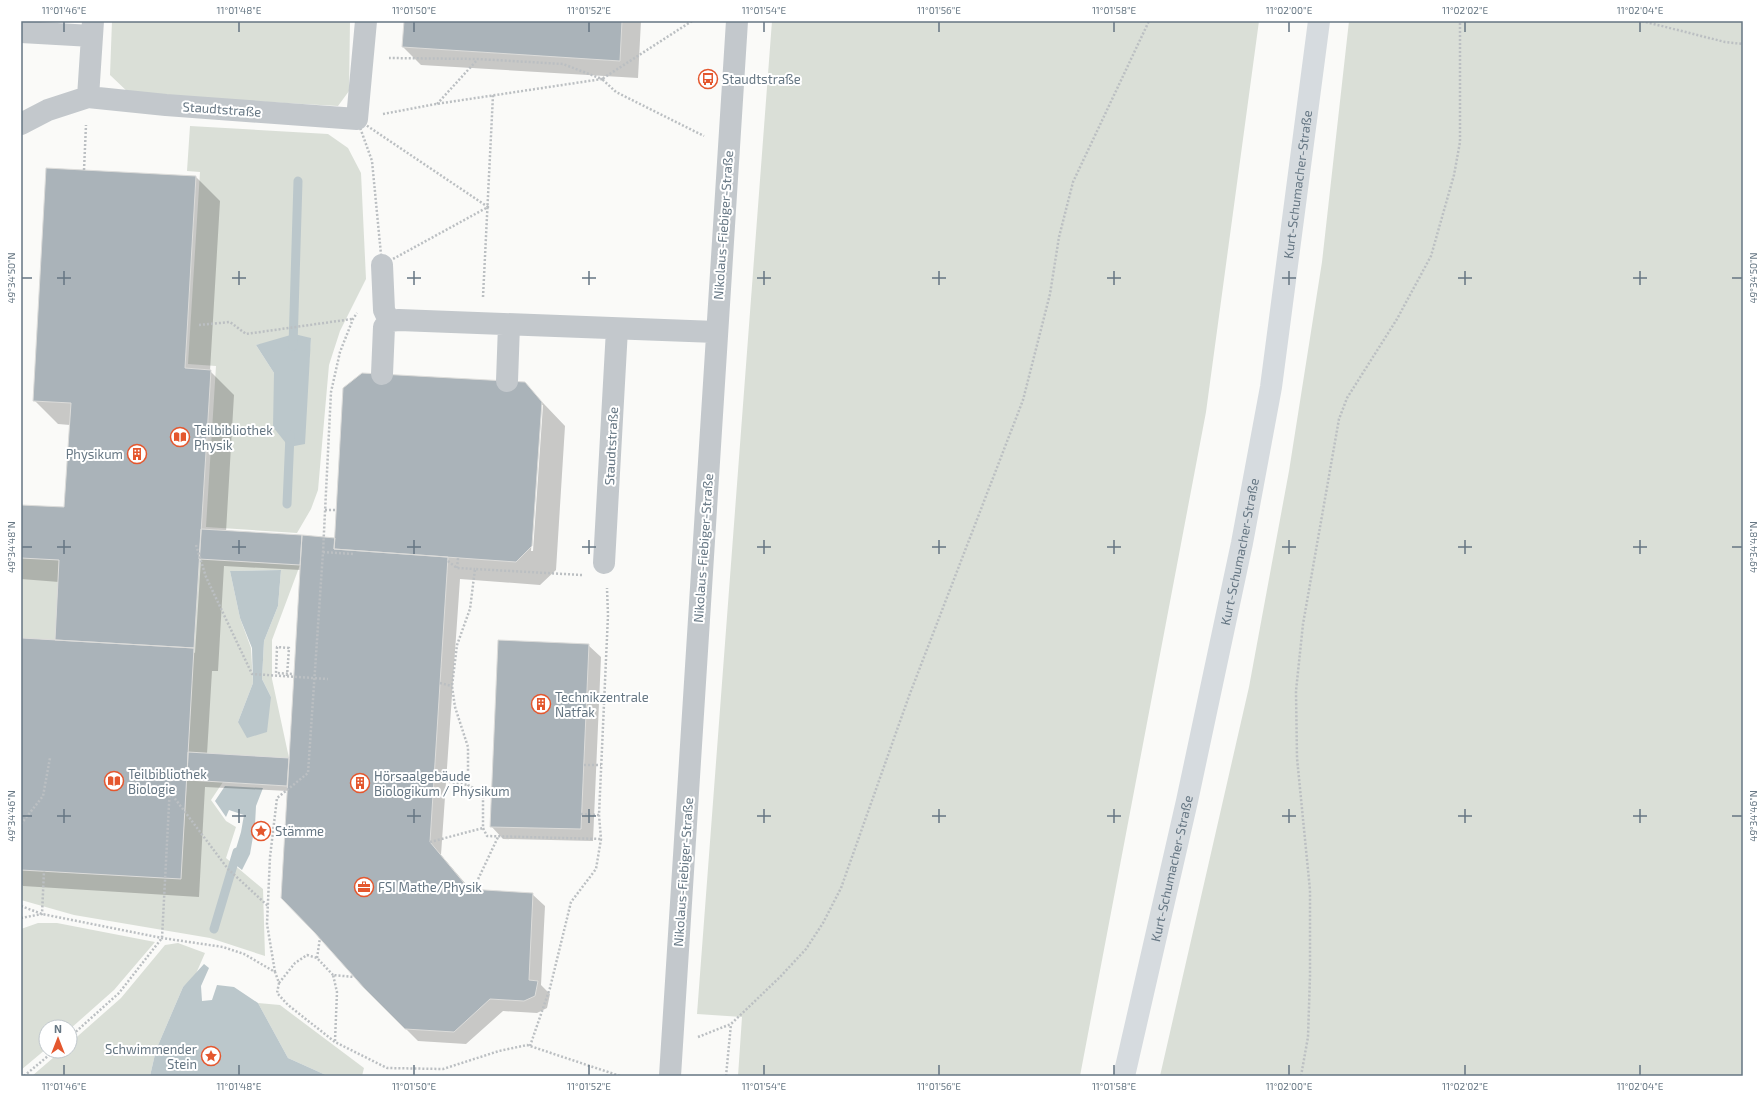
<svg xmlns="http://www.w3.org/2000/svg" width="1764" height="1097" viewBox="0 0 1764 1097" font-family="'Exo 2',sans-serif">
<style>
.green{fill:#dadfd7;fill-rule:evenodd}
.water{fill:#bbc7cb}
.shadow{fill:#0003;fill-rule:evenodd}
.lines{fill:none;stroke-linecap:round;stroke-linejoin:round}
.stream{stroke:#bbc7cb;stroke-width:9}
.building{fill:#aab3b9;stroke:#dcdcda}
.path{stroke:#bbbfc2;stroke-width:2.5;stroke-dasharray:2 2;stroke-linecap:butt}
.minor{stroke:#c3c8cc;stroke-width:22}
.major{stroke:#d6dbdf;stroke-width:22}
.ticks{fill:none;stroke:#657683;stroke-width:1.5}
.labels{text-anchor:middle;stroke-width:4;stroke-linejoin:round;paint-order:stroke}
.poi-label{font-size:13px;fill:#657683;stroke:#fff;text-anchor:start}
.street-label{font-size:13px;fill:#657683;stroke:#fff}
.neatline{fill:none;stroke:#657683;stroke-width:1.5}
.ticks-label{font-size:10px;text-anchor:middle;fill:#657683}
</style>
<rect width="100%" height="100%" fill="#fafaf8"/>
<!-- green -->
<path class="green" d="M 112,21 L 350,21 L 349,91 L 338,106 L 130,94 L 110,75 Z
M 772,21 L 1259,21 L 1206,412 L 1080,1076 L 738,1076 L 742,1017 L 697,1014 Z
M 1349,21 L 1743,21 L 1743,1076 L 1160,1076 L 1249,687 L 1289,471 L 1322,262 Z
M 190,126 L 328,134 L 348,148 L 361,173 L 366,279 L 340,331 L 329,365 L 318,490 L 311,509 L 297,533 L 206,527 L 216,366 L 188,364 L 200,172 L 187,171 ZM 311,338 L 307,386 L 275,389 L 274,373 L 256,345 Z
M 21,558 L 59,560 L 55,640 L 22,638 L 21,657 Z
M 199,559 L 300,565 L 272,640 L 272,679 L 289,758 L 188,752 ZM 281,570 L 278,606 L 264,641 L 262,679 L 271,697 L 238,722 L 253,683 L 251,648 L 240,618 L 230,571 Z
M 187,780 L 223,782 L 211,800 L 226,821 L 236,827 L 226,858 L 263,889 L 265,956 L 210,938 L 74,915 L 21,900 L 21,870 L 181,879 Z
M 38,923 L 57,923 L 155,942 L 114,990 L 70,1029 L 70,1027 L 46,1027 L 46,1049 L 21,1070 L 21,929 Z
M 178,943 L 205,953 L 195,976 L 183,987 L 156,1050 L 150,1076 L 32,1076 L 61,1051 L 70,1051 L 70,1043 L 121,998 L 165,945 Z
M 258,1003 L 280,1005 L 364,1068 L 362,1076 L 328,1076 L 288,1058 Z"/>
<!-- water -->
<path class="water" d="M 294,334 L 311,338 L 305,444 L 289,447 L 273,427 L 274,373 L 256,345 Z
M 281,570 L 278,606 L 264,641 L 262,679 L 271,697 L 267,732 L 247,738 L 238,722 L 253,683 L 252,648 L 240,618 L 230,571 Z
M 225,786 L 263,788 L 256,806 L 255,825 L 250,854 L 242,870 L 232,862 L 241,832 L 244,815 L 229,810 L 226,817 L 215,801 Z
M 204,964 L 209,968 L 201,986 L 202,1001 L 212,1000 L 217,985 L 234,987 L 258,1003 L 288,1058 L 328,1076 L 150,1076 L 156,1050 L 183,987 Z"/>
<!-- shadow -->
<path class="shadow" d="M 405,21 L 641,21 L 638,78 L 421,65 L 403,47 Z
M 196,177 L 220,201 L 210,371 L 234,395 L 226,532 L 336,540 L 524,383 L 565,426 L 556,570 L 540,585 L 460,579 L 441,855 L 471,890 L 532,894 L 545,906 L 541,985 L 550,994 L 547,1008 L 537,1013 L 503,1011 L 466,1044 L 418,1041 L 364,987 L 288,791 L 205,787 L 199,897 L 23,886 L 21,884 L 21,674 L 23,639 L 55,641 L 59,582 L 21,579 L 21,506 L 65,508 L 70,425 L 58,424 L 34,400 ZM 541,405 L 543,405 L 533,551 L 531,551 ZM 199,557 L 201,559 L 195,653 L 193,652 ZM 224,566 L 301,570 L 290,760 L 288,759 L 207,754 L 212,671 L 218,671 Z
M 588,645 L 601,657 L 593,841 L 503,839 L 491,826 Z"/>
<g class="lines">
<!-- stream -->
<path class="stream" d="M 293,346 L 298,181
M 287,504 L 290,435
M 214,929 L 237,852"/>
</g>
<!-- building -->
<path class="building" d="M 404,21 L 622,21 L 620,61 L 402,47 Z
M 46,168 L 196,176 L 185,368 L 211,370 L 194,648 L 55,640 L 59,560 L 21,558 L 21,505 L 64,507 L 71,403 L 33,401 Z
M 362,373 L 525,382 L 542,402 L 532,546 L 516,562 L 334,549 L 343,388 Z
M 201,529 L 302,535 L 300,565 L 199,559 Z
M 302,535 L 335,538 L 334,549 L 448,557 L 430,842 L 469,889 L 533,893 L 529,980 L 538,981 L 535,996 L 524,1001 L 490,999 L 454,1032 L 405,1029 L 364,988 L 314,932 L 281,898 Z
M 22,638 L 194,648 L 181,879 L 21,870 Z
M 498,640 L 589,644 L 581,829 L 490,827 Z
M 188,752 L 289,758 L 287,786 L 187,780 Z"/>
<g class="lines">
<!-- path -->
<path class="path" d="M 692,21 L 602,79 L 616,92 L 704,136
M 1642,21 L 1725,42 L 1743,44
M 437,104 L 478,59
M 383,114 L 436,104 L 602,79 L 563,64 L 478,59 L 389,58
M 357,119 L 488,207 L 382,265 L 372,161 Z
M 84,170 L 86,125
M 483,297 L 493,95
M 199,325 L 230,322 L 246,334 L 352,319
M 325,510 L 337,510
M 196,545 L 206,577 L 252,674 L 328,679
M 323,552 L 354,554
M 448,561 L 457,568 L 475,569
M 457,568 L 458,558
M 582,575 L 475,569 L 470,609 L 457,645 L 452,686 L 455,707 L 468,747 L 468,785 L 483,794 L 483,828 L 487,836 L 601,839
M 287,676 L 289,648 L 277,647 L 276,673 L 293,674
M 440,683 L 452,686
M 584,765 L 601,765
M 433,779 L 468,785
M 170,792 L 228,869 L 268,906
M 581,814 L 599,815
M 21,824 L 43,796 L 50,758
M 430,842 L 483,828
M 473,890 L 498,837
M 21,906 L 42,914 L 162,938 L 223,947 L 244,954 L 275,972 L 279,983 L 277,993 L 288,1005 L 335,1042 L 387,1068 L 443,1069 L 499,1051 L 527,1045 L 620,1076
M 21,918 L 42,914 L 44,871
M 317,958 L 320,938
M 275,972 L 267,924 L 270,857 L 277,798 L 308,773 L 323,552 L 331,392 L 340,352 L 353,319 L 357,313
M 279,983 L 295,963 L 307,955 L 317,958 L 333,975
M 70,1037 L 119,993 L 162,938 L 171,766
M 698,1037 L 731,1024 L 780,977 L 806,949 L 823,923 L 841,888 L 909,696 L 1023,400 L 1050,294 L 1059,237 L 1073,182 L 1149,21
M 335,1041 L 337,992 L 333,975 L 354,977
M 530,1046 L 550,988 L 571,902 L 596,869 L 601,839 L 599,815 L 608,615 L 607,588
M 24,1076 L 54,1051
M 726,1076 L 731,1024
M 1301,1076 L 1308,1037 L 1310,976 L 1310,890 L 1297,758 L 1296,691 L 1303,624 L 1339,419 L 1347,398 L 1397,319 L 1431,256 L 1454,175 L 1460,142 L 1460,21"/>
<!-- minor -->
<path class="minor" d="M 21,32 L 92,36
M 88,97 L 93,21
M 21,124 L 48,110 L 88,97 L 166,105 L 357,119 L 366,21
M 382,265 L 384,310 L 389,321
M 382,374 L 384,327 L 389,321 L 399,320 L 716,332
M 507,381 L 509,325
M 604,563 L 617,329
M 670,1076 L 737,21"/>
<!-- major -->
<path class="major" id="s1" d="M 1124,1076 L 1187,801 L 1242,543 L 1271,387 L 1319,21"/>
</g>
<!-- ticks -->
<path class="ticks" d="M 64,22 L 64,32M 239,22 L 239,32M 414,22 L 414,32M 589,22 L 589,32M 764,22 L 764,32M 939,22 L 939,32M 1114,22 L 1114,32M 1289,22 L 1289,32M 1465,22 L 1465,32M 1640,22 L 1640,32M 64,271 L 64,285M 239,271 L 239,285M 414,271 L 414,285M 589,271 L 589,285M 764,271 L 764,285M 939,271 L 939,285M 1114,271 L 1114,285M 1289,271 L 1289,285M 1465,271 L 1465,285M 1640,271 L 1640,285M 22,278 L 32,278M 57,278 L 71,278M 232,278 L 246,278M 407,278 L 421,278M 582,278 L 596,278M 757,278 L 771,278M 932,278 L 946,278M 1107,278 L 1121,278M 1282,278 L 1296,278M 1458,278 L 1472,278M 1633,278 L 1647,278M 1732,278 L 1742,278M 64,540 L 64,554M 239,540 L 239,554M 414,540 L 414,554M 589,540 L 589,554M 764,540 L 764,554M 939,540 L 939,554M 1114,540 L 1114,554M 1289,540 L 1289,554M 1465,540 L 1465,554M 1640,540 L 1640,554M 22,547 L 32,547M 57,547 L 71,547M 232,547 L 246,547M 407,547 L 421,547M 582,547 L 596,547M 757,547 L 771,547M 932,547 L 946,547M 1107,547 L 1121,547M 1282,547 L 1296,547M 1458,547 L 1472,547M 1633,547 L 1647,547M 1732,547 L 1742,547M 64,809 L 64,823M 239,809 L 239,823M 414,809 L 414,823M 589,809 L 589,823M 764,809 L 764,823M 939,809 L 939,823M 1114,809 L 1114,823M 1289,809 L 1289,823M 1465,809 L 1465,823M 1640,809 L 1640,823M 22,816 L 32,816M 57,816 L 71,816M 232,816 L 246,816M 407,816 L 421,816M 582,816 L 596,816M 757,816 L 771,816M 932,816 L 946,816M 1107,816 L 1121,816M 1282,816 L 1296,816M 1458,816 L 1472,816M 1633,816 L 1647,816M 1732,816 L 1742,816M 64,1065 L 64,1075M 239,1065 L 239,1075M 414,1065 L 414,1075M 589,1065 L 589,1075M 764,1065 L 764,1075M 939,1065 L 939,1075M 1114,1065 L 1114,1075M 1289,1065 L 1289,1075M 1465,1065 L 1465,1075M 1640,1065 L 1640,1075"/>
<!-- icons -->
<defs>
<symbol id="bus-ring" viewBox="-11 -11 22 22"><circle r="9.5" fill="#fff" stroke="#e4572e" stroke-width="1.5"/><path d="M-5-6H5V4H4V6H2V4H-2V6H-4V4H-5ZM-3.5-4V0h7V-4ZM-3.5 1.2v1.5H-2V1.2ZM2 1.2v1.5H3.5V1.2Z" fill="#e4572e"/></symbol>
<symbol id="library-ring" viewBox="-11 -11 22 22"><circle r="9.5" fill="#fff" stroke="#e4572e" stroke-width="1.5"/><path d="M-6-4Q-3-5.5-.7-3.5V5Q-3 3-6 4ZM6-4Q3-5.5 .7-3.5V5Q3 3 6 4Z" fill="#e4572e"/></symbol>
<symbol id="building-ring" viewBox="-11 -11 22 22"><circle r="9.5" fill="#fff" stroke="#e4572e" stroke-width="1.5"/><path d="M-4-6H4V6H1V3H-1V6H-4ZM-2.5-4.3h1.7v1.8h-1.7ZM.8-4.3h1.7v1.8H.8ZM-2.5-1h1.7V.8h-1.7ZM.8-1h1.7V.8H.8Z" fill="#e4572e"/></symbol>
<symbol id="sight-ring" viewBox="-11 -11 22 22"><circle r="9.5" fill="#fff" stroke="#e4572e" stroke-width="1.5"/><path d="M0-6L1.8-2.2L6-1.7L2.9 1.2L3.7 5.4L0 3.3L-3.7 5.4L-2.9 1.2L-6-1.7L-1.8-2.2Z" fill="#e4572e"/></symbol>
<symbol id="office-ring" viewBox="-11 -11 22 22"><circle r="9.5" fill="#fff" stroke="#e4572e" stroke-width="1.5"/><path d="M-6-3h4V-5.5h4V-3h4V5H-6ZM-1-4.5V-3h2v-1.5ZM-6 0V1H6V0Z" fill="#e4572e"/></symbol>
</defs>
<g fill-rule="evenodd">
<use href="#bus-ring" x="697" y="68" width="22" height="22"/>
<use href="#library-ring" x="169" y="426" width="22" height="22"/>
<use href="#building-ring" x="126" y="443" width="22" height="22"/>
<use href="#building-ring" x="530" y="693" width="22" height="22"/>
<use href="#library-ring" x="103" y="770" width="22" height="22"/>
<use href="#building-ring" x="349" y="772" width="22" height="22"/>
<use href="#sight-ring" x="250" y="820" width="22" height="22"/>
<use href="#office-ring" x="353" y="876" width="22" height="22"/>
<use href="#sight-ring" x="200" y="1045" width="22" height="22"/>
</g>
<g class="labels">
<!-- poi labels -->
<g class="poi-label">
<text x="722" y="84">Staudtstraße</text>
<text x="194" y="435">Teilbibliothek<tspan x="194" dy="15">Physik</tspan></text>
<text x="123" y="459" text-anchor="end">Physikum</text>
<text x="555" y="702">Technikzentrale<tspan x="555" dy="15">Natfak</tspan></text>
<text x="128" y="779">Teilbibliothek<tspan x="128" dy="15">Biologie</tspan></text>
<text x="374" y="781">Hörsaalgebäude<tspan x="374" dy="15">Biologikum / Physikum</tspan></text>
<text x="275" y="836">Stämme</text>
<text x="378" y="892">FSI Mathe/Physik</text>
<text x="197" y="1054" text-anchor="end">Schwimmender<tspan x="197" dy="15">Stein</tspan></text>
</g>
<!-- street labels -->
<g class="street-label">
<text transform="translate(222 109) rotate(4)" y="5">Staudtstraße</text>
<text dy="5" stroke="none"><textPath href="#s1" startOffset="909">Kurt-Schumacher-Straße</textPath></text>
<text transform="translate(723 225) rotate(-86)" y="5">Nikolaus-Fiebiger-Straße</text>
<text transform="translate(611 446) rotate(-87)" y="5">Staudtstraße</text>
<text transform="translate(703 548) rotate(-86)" y="5">Nikolaus-Fiebiger-Straße</text>
<text dy="5" stroke="none"><textPath href="#s1" startOffset="537">Kurt-Schumacher-Straße</textPath></text>
<text dy="5" stroke="none"><textPath href="#s1" startOffset="213">Kurt-Schumacher-Straße</textPath></text>
<text transform="translate(683 872) rotate(-86)" y="5">Nikolaus-Fiebiger-Straße</text>
</g>
</g>
<!-- border -->
<rect width="1764" height="1097" fill="none" stroke="#ffffff" stroke-width="44"/>
<!-- north arrow -->
<g transform="translate(58 1039)"><circle r="19" fill="#ffffff" stroke="#c1c8cd"/>
<path d="M0-3L7 15L0 10L-7 15Z" fill="#e4572e"/>
<text y="-6" font-size="11" font-weight="bold" text-anchor="middle" fill="#657683">N</text>
</g>
<rect x="22" y="22" width="1720" height="1053" class="neatline"/>
<g class="ticks-label">
<text x="64" y="14">11°01'46"E</text>
<text x="239" y="14">11°01'48"E</text>
<text x="414" y="14">11°01'50"E</text>
<text x="589" y="14">11°01'52"E</text>
<text x="764" y="14">11°01'54"E</text>
<text x="939" y="14">11°01'56"E</text>
<text x="1114" y="14">11°01'58"E</text>
<text x="1289" y="14">11°02'00"E</text>
<text x="1465" y="14">11°02'02"E</text>
<text x="1640" y="14">11°02'04"E</text>
<text transform="translate(11 278) rotate(-90)" y="4">49°34'50"N</text>
<text transform="translate(1753 278) rotate(-90)" y="4">49°34'50"N</text>
<text transform="translate(11 547) rotate(-90)" y="4">49°34'48"N</text>
<text transform="translate(1753 547) rotate(-90)" y="4">49°34'48"N</text>
<text transform="translate(11 816) rotate(-90)" y="4">49°34'46"N</text>
<text transform="translate(1753 816) rotate(-90)" y="4">49°34'46"N</text>
<text x="64" y="1090">11°01'46"E</text>
<text x="239" y="1090">11°01'48"E</text>
<text x="414" y="1090">11°01'50"E</text>
<text x="589" y="1090">11°01'52"E</text>
<text x="764" y="1090">11°01'54"E</text>
<text x="939" y="1090">11°01'56"E</text>
<text x="1114" y="1090">11°01'58"E</text>
<text x="1289" y="1090">11°02'00"E</text>
<text x="1465" y="1090">11°02'02"E</text>
<text x="1640" y="1090">11°02'04"E</text>
</g>
</svg>
